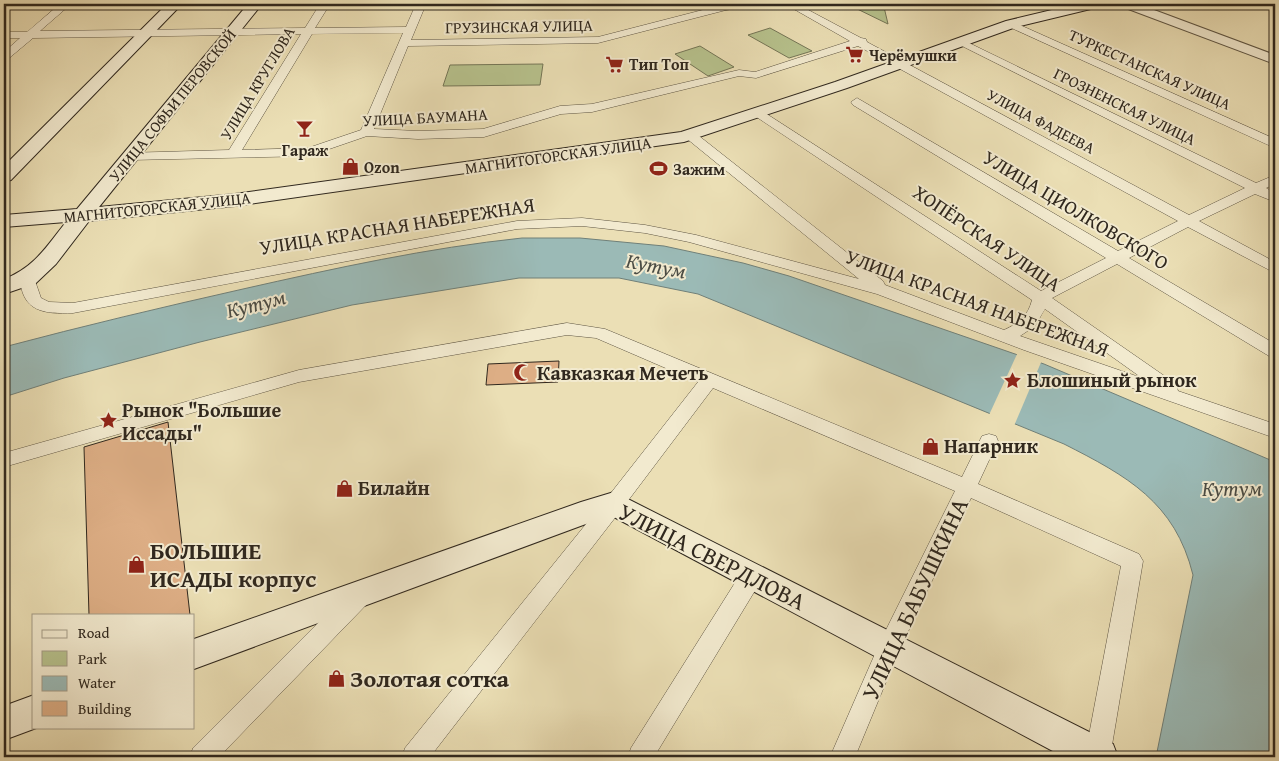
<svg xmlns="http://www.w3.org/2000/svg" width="1279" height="761" viewBox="0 0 1279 761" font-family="'Gentium Book Plus',serif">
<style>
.green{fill:#b7c28d;stroke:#747556}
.water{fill:#9bbab6;stroke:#708079}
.pier{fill:#ebdfb5}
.building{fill:#ddae85;stroke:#30281e}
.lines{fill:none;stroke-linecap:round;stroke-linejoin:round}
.minor-casing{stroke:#5f5644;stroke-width:1}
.tertiary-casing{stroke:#5f5644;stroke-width:2}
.secondary-casing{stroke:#30281e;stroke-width:2}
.minor{fill:#f2eacf;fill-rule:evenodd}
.tertiary{fill:#f2eacf;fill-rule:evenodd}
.secondary{fill:#f2eacf;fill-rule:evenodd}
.labels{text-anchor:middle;stroke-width:4;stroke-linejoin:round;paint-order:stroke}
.far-street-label{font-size:16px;fill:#30281e;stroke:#f2eacf}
.far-poi-label{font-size:16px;font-weight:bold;fill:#30281e;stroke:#f2eacf;text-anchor:start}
.street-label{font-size:20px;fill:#30281e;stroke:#f2eacf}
.poi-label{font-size:20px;font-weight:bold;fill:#30281e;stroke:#f2eacf;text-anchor:start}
.water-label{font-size:21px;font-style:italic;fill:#4b4c44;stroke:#f2eacf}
.near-poi-label{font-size:24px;font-weight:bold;fill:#30281e;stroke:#f2eacf;text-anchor:start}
.near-street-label{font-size:24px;fill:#30281e;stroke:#f2eacf}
</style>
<rect width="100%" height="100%" fill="#ebdfb5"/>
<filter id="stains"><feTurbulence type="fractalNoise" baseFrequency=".004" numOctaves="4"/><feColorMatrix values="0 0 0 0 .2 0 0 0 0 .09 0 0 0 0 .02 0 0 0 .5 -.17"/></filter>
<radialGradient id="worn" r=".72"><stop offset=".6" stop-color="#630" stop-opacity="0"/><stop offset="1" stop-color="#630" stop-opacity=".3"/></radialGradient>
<!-- green -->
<path class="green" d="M 847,4 L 878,4 L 884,7 L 888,24 Z
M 770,28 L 812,51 L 789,58 L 748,35 Z
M 700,46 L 734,67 L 708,76 L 675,54 Z
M 543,64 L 540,85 L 443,86 L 450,65 Z"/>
<!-- water -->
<path class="water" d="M 522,238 L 580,238 L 664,246 L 743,263 L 789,276 L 1044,364 L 1275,462 L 1275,733 L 1269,757 L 1156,757 L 1193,575 C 1175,502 1127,476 1064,444 L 698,294 L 619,278 L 519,278 L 352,305 L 200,342 L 64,378 L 4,397 L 4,347 C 83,326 163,307 243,289 C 336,268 427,248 522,238 Z"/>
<!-- pier -->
<path class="pier" d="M 1018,352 L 1042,360 L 1014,426 L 989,415 Z"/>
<!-- building -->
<path class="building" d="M 559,361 L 558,382 L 486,385 L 488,364 Z
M 168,422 L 190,615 L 89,615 L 84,447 Z"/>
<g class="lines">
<defs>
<path id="minor" d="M 60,4 L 71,4 L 40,31 L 305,28 L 320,4 L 330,4 L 315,28 L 406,27 L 416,4 L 426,4 L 411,40 L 598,37 L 726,4 L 755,4 L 753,6 L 726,10 L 598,43 L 408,46 L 374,129 L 418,131 L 483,129 L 560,106 L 592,104 L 739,70 L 755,72 L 850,41 L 785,4 L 797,4 L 861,38 L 866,39 L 867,42 L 1189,215 L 1245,188 L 956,43 L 961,40 L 965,41 L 1256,183 L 1275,175 L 1275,184 L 1266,188 L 1275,193 L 1275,202 L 1255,194 L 1199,221 L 1275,262 L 1275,273 L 1188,227 L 1129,258 L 1275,344 L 1275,358 L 1269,356 L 1117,264 L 1052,298 L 1176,384 L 1178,391 L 1275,424 L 1275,438 L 1024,350 L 877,294 L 689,242 L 645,233 L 582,226 L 517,229 L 73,313 C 44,314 22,312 20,278 L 23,275 L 33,275 L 41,298 L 49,302 L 73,303 L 517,221 L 582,218 L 645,225 L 696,235 L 859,279 L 686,138 L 684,135 L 690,131 L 694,132 L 883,281 L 885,285 L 1004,330 C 1019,323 1028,316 1032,300 L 755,116 L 753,113 L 759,109 L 1041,291 L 1106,258 L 853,105 L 851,102 L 857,98 L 1118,251 L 1178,221 L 858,46 L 756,78 L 739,76 L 592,112 L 561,114 L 484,137 L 418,139 L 367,136 L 309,156 L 130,160 L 125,159 L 124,156 L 125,153 L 229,150 L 301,34 L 33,38 L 8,59 L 4,60 L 4,52 L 20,38 L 4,38 L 4,32 L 27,32 ZM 403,33 L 361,130 L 308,148 L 242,150 L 312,34 ZM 1045,309 L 1142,378 L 1020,336 L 1035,326 Z
M 1011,21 L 1275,139 L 1275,148 L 1007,26 L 1006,24 L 1007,22 Z
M 567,323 L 605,329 L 962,477 L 982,436 L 989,434 L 996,436 L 998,441 L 978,484 L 1139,554 L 1143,561 L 1110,757 L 1085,756 L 1121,566 L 971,498 L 898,653 L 855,757 L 830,757 L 881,640 L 955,491 L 713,388 L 621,510 L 430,757 L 402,757 L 405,748 L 607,498 L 698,382 L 596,338 L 567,335 L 299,382 L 4,467 L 4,453 L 299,370 Z
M 751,568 L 759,570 L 762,577 L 759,584 L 654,757 L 628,757 L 631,748 L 743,570 Z
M 359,587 L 367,590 L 370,597 L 367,604 L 219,757 L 190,757 L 193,748 L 351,590 Z"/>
<path id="tertiary" d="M 1121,4 L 1138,4 L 1275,55 L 1275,64 L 1123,7 Z"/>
<path id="secondary" d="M 167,4 L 182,4 L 11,180 L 4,182 L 4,166 Z
M 248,4 L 262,4 L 99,207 L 235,194 L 681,132 L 835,82 L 1006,21 L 1077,4 L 1101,4 L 1099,7 L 1016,27 L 847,88 L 684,142 L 235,206 L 89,221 L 56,264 L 36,283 L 4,294 L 4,279 C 34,268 47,246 66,222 L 4,227 L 4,215 L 77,209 Z
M 614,492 L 1113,744 L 1118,757 L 1064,757 L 612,516 L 594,521 L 194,669 L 194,639 L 581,502 Z
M 34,695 L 34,727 L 39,727 L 4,740 L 4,706 Z"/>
</defs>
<!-- minor casing -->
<use href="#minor" class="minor-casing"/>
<!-- tertiary casing -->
<use href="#tertiary" class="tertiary-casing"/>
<!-- secondary casing -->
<use href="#secondary" class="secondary-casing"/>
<!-- minor -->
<use href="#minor" class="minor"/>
<!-- tertiary -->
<use href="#tertiary" class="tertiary"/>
<!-- secondary -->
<use href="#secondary" class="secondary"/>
</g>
<!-- icons -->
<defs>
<symbol id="supermarket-bare" viewBox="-9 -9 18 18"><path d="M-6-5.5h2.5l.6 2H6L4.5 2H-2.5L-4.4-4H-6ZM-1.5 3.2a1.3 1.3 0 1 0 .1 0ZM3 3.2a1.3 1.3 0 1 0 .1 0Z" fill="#8f2418" stroke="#f2eacf" stroke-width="2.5" paint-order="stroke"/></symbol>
<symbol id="bar-bare" viewBox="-9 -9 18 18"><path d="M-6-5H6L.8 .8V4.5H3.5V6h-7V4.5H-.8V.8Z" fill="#8f2418" stroke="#f2eacf" stroke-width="2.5" paint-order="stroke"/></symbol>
<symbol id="shop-bare" viewBox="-9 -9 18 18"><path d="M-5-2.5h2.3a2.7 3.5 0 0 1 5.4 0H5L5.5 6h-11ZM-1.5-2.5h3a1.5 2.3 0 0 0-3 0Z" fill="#8f2418" stroke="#f2eacf" stroke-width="2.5" paint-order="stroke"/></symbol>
<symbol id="stadium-bare" viewBox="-9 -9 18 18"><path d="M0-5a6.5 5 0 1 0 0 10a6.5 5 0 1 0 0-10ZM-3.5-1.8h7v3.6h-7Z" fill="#8f2418" stroke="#f2eacf" stroke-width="2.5" paint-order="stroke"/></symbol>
<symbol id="mosque-bare" viewBox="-9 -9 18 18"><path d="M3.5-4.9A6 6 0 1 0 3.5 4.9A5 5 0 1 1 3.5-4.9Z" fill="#8f2418" stroke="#f2eacf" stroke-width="2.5" paint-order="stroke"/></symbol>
<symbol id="sight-bare" viewBox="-9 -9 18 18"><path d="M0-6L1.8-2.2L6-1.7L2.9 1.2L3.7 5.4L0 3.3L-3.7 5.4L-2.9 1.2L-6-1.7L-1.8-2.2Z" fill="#8f2418" stroke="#f2eacf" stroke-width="2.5" paint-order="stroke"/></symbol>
</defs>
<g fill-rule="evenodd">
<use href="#supermarket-bare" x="842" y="42" width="25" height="25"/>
<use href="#supermarket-bare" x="602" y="52" width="25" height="25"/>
<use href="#bar-bare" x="292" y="116" width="25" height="25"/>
<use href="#shop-bare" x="338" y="154" width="25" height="25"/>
<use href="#stadium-bare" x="646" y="156" width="25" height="25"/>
<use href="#mosque-bare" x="510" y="360" width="25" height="25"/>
<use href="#sight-bare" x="1000" y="368" width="25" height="25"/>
<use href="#sight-bare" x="96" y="408" width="25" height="25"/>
<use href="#shop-bare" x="918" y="434" width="25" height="25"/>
<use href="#shop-bare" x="332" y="476" width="25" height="25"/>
<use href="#shop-bare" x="124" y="552" width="25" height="25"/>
<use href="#shop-bare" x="324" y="666" width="25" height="25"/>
</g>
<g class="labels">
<!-- far-street labels -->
<g class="far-street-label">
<text transform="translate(519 26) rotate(-1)" y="6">ГРУЗИНСКАЯ УЛИЦА</text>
<text transform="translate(1150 69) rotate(24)" y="6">ТУРКЕСТАНСКАЯ УЛИЦА</text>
<text transform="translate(257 83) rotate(-59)" y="6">УЛИЦА КРУГЛОВА</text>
<text transform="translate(172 105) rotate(-51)" y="6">УЛИЦА СОФЬИ ПЕРОВСКОЙ</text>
<text transform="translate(1125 106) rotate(26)" y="6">ГРОЗНЕНСКАЯ УЛИЦА</text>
<text transform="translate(425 117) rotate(-3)" y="6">УЛИЦА БАУМАНА</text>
<text transform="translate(1041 121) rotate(28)" y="6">УЛИЦА ФАДЕЕВА</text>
<text transform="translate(558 155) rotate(-8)" y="6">МАГНИТОГОРСКАЯ УЛИЦА</text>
<text transform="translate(157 207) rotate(-6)" y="6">МАГНИТОГОРСКАЯ УЛИЦА</text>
</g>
<!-- far-poi labels -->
<g class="far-poi-label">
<text x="869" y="61">Черёмушки</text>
<text x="629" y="70">Тип Топ</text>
<text x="305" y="156" text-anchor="middle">Гараж</text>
<text x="364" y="173">Ozon</text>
<text x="673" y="175">Зажим</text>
</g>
<!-- street labels -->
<g class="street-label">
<text transform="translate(1076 210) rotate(31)" y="7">УЛИЦА ЦИОЛКОВСКОГО</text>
<text transform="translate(397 226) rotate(-9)" y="7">УЛИЦА КРАСНАЯ НАБЕРЕЖНАЯ</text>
<text transform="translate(987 238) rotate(34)" y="7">ХОПЁРСКАЯ УЛИЦА</text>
<text transform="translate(977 303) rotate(20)" y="7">УЛИЦА КРАСНАЯ НАБЕРЕЖНАЯ</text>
</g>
<!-- poi labels -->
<g class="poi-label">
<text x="537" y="380">Кавказкая Мечеть</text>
<text x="1027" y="387">Блошиный рынок</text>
<text x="122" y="417">Рынок "Большие<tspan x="122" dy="23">Иссады"</tspan></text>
<text x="944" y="453">Напарник</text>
<text x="358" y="495">Билайн</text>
</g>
<!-- water labels -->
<g class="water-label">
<text transform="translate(656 266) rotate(11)" y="7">Кутум</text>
<text transform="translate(256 304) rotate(-14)" y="7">Кутум</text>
<text x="1232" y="496">Кутум</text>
</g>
<!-- near-poi labels -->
<g class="near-poi-label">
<text x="150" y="559">БОЛЬШИЕ<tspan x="150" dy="28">ИСАДЫ корпус</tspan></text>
<text x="350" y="687">Золотая сотка</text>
</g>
<!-- near-street labels -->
<g class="near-street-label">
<text transform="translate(712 557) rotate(27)" y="8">УЛИЦА СВЕРДЛОВА</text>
<text transform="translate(915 599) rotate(-65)" y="8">УЛИЦА БАБУШКИНА</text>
</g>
</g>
<!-- margin -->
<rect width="1279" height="761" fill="none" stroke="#ebdfb5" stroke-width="20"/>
<rect x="5" y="5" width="1269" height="751" fill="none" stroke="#30281e" stroke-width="2.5"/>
<rect x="10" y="10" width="1259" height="741" fill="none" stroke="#30281e"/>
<!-- legend -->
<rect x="32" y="614" width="162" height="115" fill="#f2eacf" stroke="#a49c88"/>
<rect x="42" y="630" width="25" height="8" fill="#f2eacf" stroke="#a49c88"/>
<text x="78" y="638" font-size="15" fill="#30281e">Road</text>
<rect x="42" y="651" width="25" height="15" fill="#b7c28d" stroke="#a49c88"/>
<text x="78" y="664" font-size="15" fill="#30281e">Park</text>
<rect x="42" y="676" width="25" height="15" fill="#9bbab6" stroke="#a49c88"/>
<text x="78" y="688" font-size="15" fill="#30281e">Water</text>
<rect x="42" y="701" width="25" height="15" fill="#ddae85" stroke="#a49c88"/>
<text x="78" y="714" font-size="15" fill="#30281e">Building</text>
<rect width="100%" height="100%" filter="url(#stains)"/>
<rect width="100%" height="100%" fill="url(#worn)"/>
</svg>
